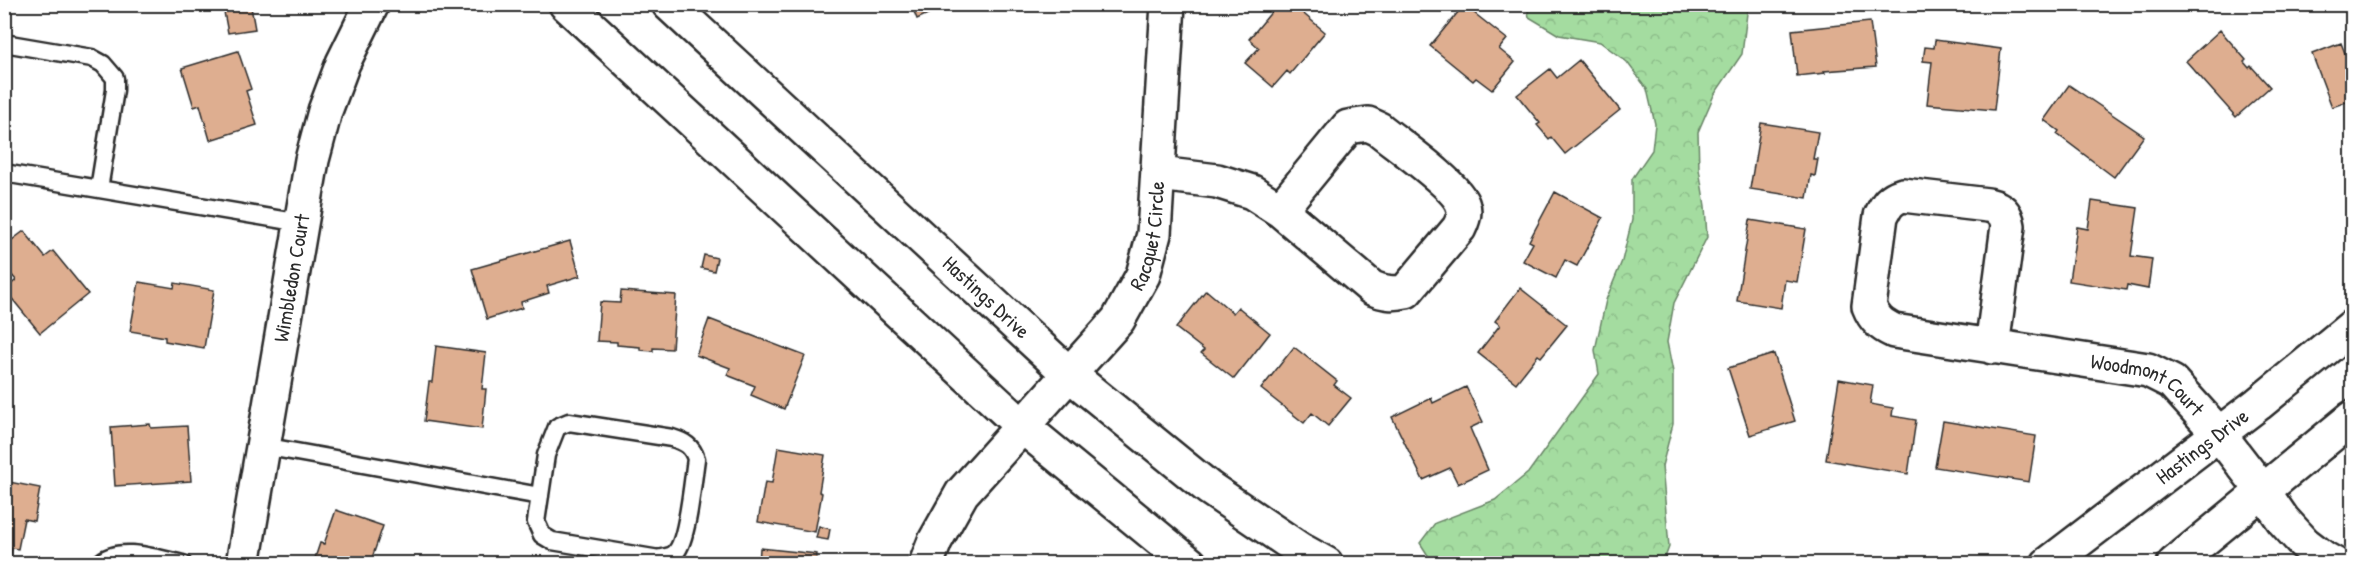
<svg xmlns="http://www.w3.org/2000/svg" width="2357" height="568" viewBox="0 0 2357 568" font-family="'Patrick Hand',sans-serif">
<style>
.forest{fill:url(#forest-crowns);stroke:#688466;stroke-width:1.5}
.building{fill:#deae90;stroke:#2b2b2b;stroke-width:1.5}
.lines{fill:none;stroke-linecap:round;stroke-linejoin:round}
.lane-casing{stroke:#2b2b2b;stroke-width:21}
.street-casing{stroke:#2b2b2b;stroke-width:38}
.secondary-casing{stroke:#2b2b2b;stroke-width:38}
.lane{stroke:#fff;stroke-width:16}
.street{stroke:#fff;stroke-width:33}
.secondary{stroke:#fff;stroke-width:33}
.labels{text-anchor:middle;stroke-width:4.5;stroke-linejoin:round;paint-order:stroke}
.street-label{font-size:21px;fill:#2b2b2b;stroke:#fff}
</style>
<defs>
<pattern id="forest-crowns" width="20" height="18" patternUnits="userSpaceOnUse" patternTransform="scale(1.5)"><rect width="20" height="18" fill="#a4dca0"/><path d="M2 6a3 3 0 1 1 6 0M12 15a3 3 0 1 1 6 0" fill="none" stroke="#8dbd8a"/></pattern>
</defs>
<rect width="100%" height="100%" fill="#fff"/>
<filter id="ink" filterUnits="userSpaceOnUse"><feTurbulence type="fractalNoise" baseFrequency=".0167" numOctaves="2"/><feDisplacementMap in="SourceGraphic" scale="12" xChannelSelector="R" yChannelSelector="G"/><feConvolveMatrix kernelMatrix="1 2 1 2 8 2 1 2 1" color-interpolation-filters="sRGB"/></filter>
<g filter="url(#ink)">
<!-- forest -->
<path class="forest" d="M 1527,5 L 1748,5 L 1742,54 L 1714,95 L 1698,132 L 1699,169 L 1705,206 L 1707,237 L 1674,303 L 1667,342 L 1673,372 L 1673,424 L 1662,466 L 1669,547 L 1663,563 L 1441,563 L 1431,560 L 1420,543 L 1435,523 L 1495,500 L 1528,473 L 1599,374 L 1595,350 L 1606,300 L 1622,261 L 1632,220 L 1632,179 L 1652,150 L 1655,124 L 1647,89 L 1627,62 L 1600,42 L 1559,35 L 1529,17 Z"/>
<!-- building -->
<path class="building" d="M 911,4 L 949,4 L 917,19 Z
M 1278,4 L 1292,4 L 1325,32 L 1290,74 L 1287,71 L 1273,87 L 1245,63 L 1259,48 L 1249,39 Z
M 1464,5 L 1507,39 L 1499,49 L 1515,62 L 1492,90 L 1476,78 L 1473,81 L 1430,46 Z
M 251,7 L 255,29 L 228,33 L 224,12 Z
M 1870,22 L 1876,67 L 1824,71 L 1825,73 L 1797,76 L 1792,30 Z
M 2220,30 L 2246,60 L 2244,62 L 2249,68 L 2251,66 L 2270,87 L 2236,117 L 2186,61 Z
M 1935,40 L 2001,49 L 1994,110 L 1927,104 L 1932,62 L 1923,61 L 1925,47 L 1934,48 Z
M 2341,43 L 2345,53 L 2352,50 L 2352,100 L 2332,107 L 2312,54 Z
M 238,51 L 251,89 L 246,91 L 257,125 L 210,140 L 200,105 L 194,107 L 182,68 Z
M 1579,60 L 1620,110 L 1565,154 L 1551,137 L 1549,139 L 1537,125 L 1540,123 L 1517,95 L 1550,69 L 1557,78 Z
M 2069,85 L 2144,136 L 2114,177 L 2057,134 L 2059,131 L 2044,120 Z
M 1761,123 L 1818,132 L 1813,159 L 1818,159 L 1815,176 L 1811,175 L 1807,198 L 1750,189 Z
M 1555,192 L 1603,218 L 1577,266 L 1565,260 L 1556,278 L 1523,261 L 1533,243 L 1529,241 Z
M 2092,201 L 2138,208 L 2131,256 L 2152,259 L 2148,289 L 2127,285 L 2126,290 L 2069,281 L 2077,227 L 2088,229 Z
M 1750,220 L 1806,229 L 1797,282 L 1785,280 L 1781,308 L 1737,301 Z
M 24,231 L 45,257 L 53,251 L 88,294 L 40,333 L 5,290 L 16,280 L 4,266 L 4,246 Z
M 570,241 L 580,276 L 547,286 L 549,293 L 521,302 L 522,308 L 487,319 L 472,269 Z
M 704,255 L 717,258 L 714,271 L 701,268 Z
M 139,282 L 174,288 L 175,283 L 214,290 L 204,348 L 165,341 L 165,337 L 130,331 Z
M 1520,288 L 1567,325 L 1541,357 L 1538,355 L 1516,383 L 1478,353 L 1500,325 L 1495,321 Z
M 1206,290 L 1233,313 L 1238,307 L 1270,333 L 1234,379 L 1201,353 L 1204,350 L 1176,328 Z
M 621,291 L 676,295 L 672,349 L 653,348 L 653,351 L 640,350 L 640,347 L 617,345 L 617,342 L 597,341 L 600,302 L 620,303 Z
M 709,319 L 805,356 L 784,409 L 751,395 L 755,386 L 727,375 L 730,368 L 696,355 Z
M 436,346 L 486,353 L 482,389 L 486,389 L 482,429 L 424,421 L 429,382 L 432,382 Z
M 1294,347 L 1337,381 L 1334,385 L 1351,398 L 1328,426 L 1312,413 L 1304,423 L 1261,389 Z
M 1774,354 L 1795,421 L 1750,435 L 1728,368 Z
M 1839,379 L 1873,385 L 1870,404 L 1893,408 L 1892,416 L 1916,420 L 1908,474 L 1826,460 Z
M 1466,387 L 1483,422 L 1470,428 L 1488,470 L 1458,484 L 1450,468 L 1423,480 L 1392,417 L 1431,398 L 1433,403 Z
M 1943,421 L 2036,436 L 2029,482 L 1935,467 Z
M 150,424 L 151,428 L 187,426 L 191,481 L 115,486 L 111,427 Z
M 778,447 L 825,455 L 819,492 L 822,493 L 815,532 L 758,522 L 765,482 L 772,483 Z
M 4,481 L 40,488 L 34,521 L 24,519 L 18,549 L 12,548 L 9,564 L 4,564 Z
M 336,510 L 383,526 L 371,561 L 374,564 L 313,564 L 320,543 L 324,544 Z
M 819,526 L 830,529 L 828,540 L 816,538 Z
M 760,548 L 817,554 L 816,564 L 759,564 Z"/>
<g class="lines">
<defs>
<path id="lane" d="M 4,43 L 92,58 L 103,64 L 115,78 L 115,90 L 99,189
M 4,173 L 301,223
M 569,422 L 672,438 C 685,442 692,446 696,459 C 693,478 688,539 676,552 C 672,557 665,557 659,559 L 552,541 L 542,535 L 536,522 L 546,455 L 557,427 Z
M 263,446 L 540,496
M 99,564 C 117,544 159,559 183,564"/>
<g id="street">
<path d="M 1159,174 L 1217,181 L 1252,192 L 1280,210 L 1348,127 L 1368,124 L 1379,129 C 1397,144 1458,186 1463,206 C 1466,213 1462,222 1459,228 L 1406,291 C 1393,294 1385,293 1372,288 L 1280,210"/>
<path id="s1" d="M 1992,347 L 2008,226 C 2006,213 2001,208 1988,205 L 1903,195 C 1890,199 1887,204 1881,216 L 1869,306 C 1874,319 1881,325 1894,331 L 2148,370 L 2172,382 L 2219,434 L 2263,491 L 2283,520 L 2304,543 L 2325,559 L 2334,564"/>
<path id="s2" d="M 243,564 L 312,160 L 325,111 L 343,63 L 372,4"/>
<path id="s3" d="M 926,564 L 935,541 L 962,493 L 1118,320 L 1143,275 L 1154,234 L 1168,4"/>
</g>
<g id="secondary">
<path d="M 566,4 L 1022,426 L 1190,564"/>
<path id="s4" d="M 669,4 L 1069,374 L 1209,488 L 1299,549 L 1326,564"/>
<path id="s5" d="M 2048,564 L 2258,404 L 2352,327"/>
<path d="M 2174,564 L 2352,418"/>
</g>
</defs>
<!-- lane casing -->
<use href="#lane" class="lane-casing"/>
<!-- street casing -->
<use href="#street" class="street-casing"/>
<!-- secondary casing -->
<use href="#secondary" class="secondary-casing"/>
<!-- lane -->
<use href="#lane" class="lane"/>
<!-- street -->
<use href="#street" class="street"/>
<!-- secondary -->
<use href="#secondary" class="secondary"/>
</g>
</g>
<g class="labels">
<!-- street labels -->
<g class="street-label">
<text dy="7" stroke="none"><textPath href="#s3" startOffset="404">Racquet Circle</textPath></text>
<text dy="7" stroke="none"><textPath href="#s2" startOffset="290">Wimbledon Court</textPath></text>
<text dy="7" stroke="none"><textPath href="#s4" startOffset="432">Hastings Drive</textPath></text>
<text dy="7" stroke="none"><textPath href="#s1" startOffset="660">Woodmont Court</textPath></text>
<text dy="7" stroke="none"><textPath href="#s5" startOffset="194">Hastings Drive</textPath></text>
</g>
</g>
<!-- margin -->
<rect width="2357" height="568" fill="none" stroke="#fff" stroke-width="24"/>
<rect x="12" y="12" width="2333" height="544" fill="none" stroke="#2b2b2b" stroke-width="2" filter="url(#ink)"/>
</svg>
